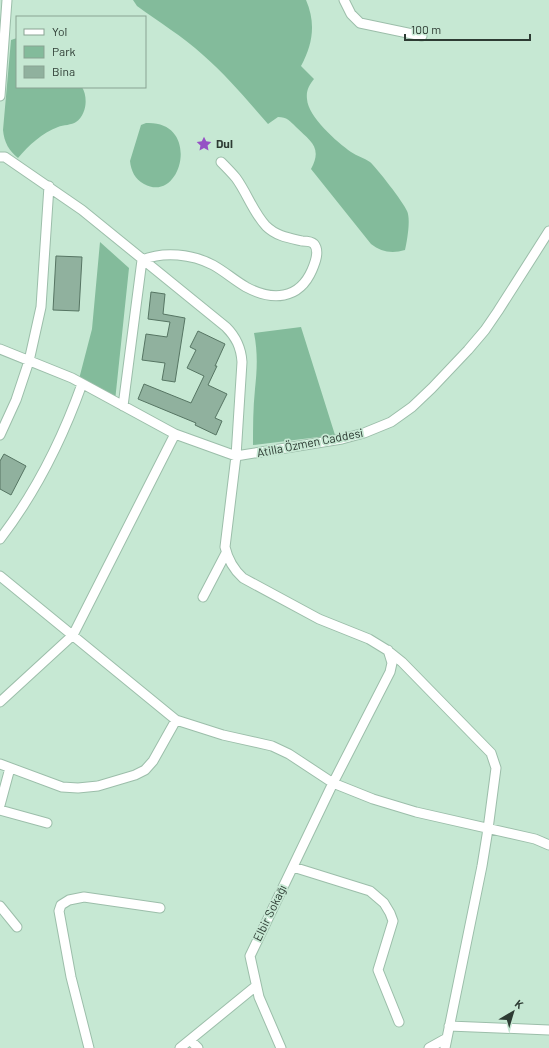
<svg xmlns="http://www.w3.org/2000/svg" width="549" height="1048" viewBox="0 0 549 1048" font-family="Barlow,sans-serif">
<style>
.green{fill:#83bb9b}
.building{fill:#90b19e;stroke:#567563}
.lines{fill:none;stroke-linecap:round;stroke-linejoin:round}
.street-casing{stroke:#9cbeaa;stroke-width:11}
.street{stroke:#fff;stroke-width:9}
.labels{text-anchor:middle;stroke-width:3.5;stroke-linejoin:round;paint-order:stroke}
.poi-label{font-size:12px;font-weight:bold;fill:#2d3b33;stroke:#c6e8d3;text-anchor:start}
.street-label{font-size:12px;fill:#2d3b33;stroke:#c6e8d3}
</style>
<rect width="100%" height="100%" fill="#c6e8d3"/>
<!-- green -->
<path class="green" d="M 133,0 L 306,0 C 316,23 313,44 301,66 L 314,79 C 309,85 306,91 307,99 C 308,117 337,142 351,152 C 357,156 364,158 370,162 C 376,167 404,203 407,211 C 411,219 407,241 405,250 C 392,254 381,252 371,244 L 311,169 C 323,147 310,141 296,127 C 290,121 287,117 278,117 L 268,124 C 247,100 227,76 203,55 C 182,36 159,22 137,6 Z
M 17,38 L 17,87 L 82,87 C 88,97 87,114 76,122 C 72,125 63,125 58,127 C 42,133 29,145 18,158 C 9,151 4,142 3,130 L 11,40 Z
M 146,123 C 202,120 182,205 144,184 C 135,179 131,171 130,161 L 141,125 Z
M 100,242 L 129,268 L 115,401 L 79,379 L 92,329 Z
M 301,327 L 335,435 L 253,445 C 253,427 253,408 255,389 C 257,370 258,353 254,333 Z"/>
<!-- building -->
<path class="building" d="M 56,256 L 82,257 L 79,311 L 53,310 Z
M 151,292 L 165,294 L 163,314 L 185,318 L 175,382 L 162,380 L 165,363 L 142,360 L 146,334 L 167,337 L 170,322 L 148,319 Z
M 198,331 L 225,344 L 215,366 L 217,366 L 208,385 L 227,394 L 215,418 L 222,421 L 216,435 L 195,425 L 196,423 L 138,399 L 144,384 L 191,403 L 204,376 L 187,368 L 196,350 L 190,347 Z
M 4,454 L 26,466 L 11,495 L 0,489 L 0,461 Z"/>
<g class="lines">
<defs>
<path id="street" d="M 344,0 L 351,14 L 360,23 L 422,36
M 0,96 L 7,0
M 0,157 L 5,157 L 82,210 L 226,327 C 236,337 241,347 242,362 L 236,456 L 225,547 C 228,560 233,569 243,578 L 319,619 L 369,639 L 387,650 L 402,662 L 491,753 L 496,768 L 488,829 L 482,866 L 445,1048
M 0,349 L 72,378 L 175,434 L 236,456 L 342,439 L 364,433 L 391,422 L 412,407 L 432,388 L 468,350 L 485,330 L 498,311 L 549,231
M 123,406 L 142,260 C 164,251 192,254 213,265 C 224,271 234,280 246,287 C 272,301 299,300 312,270 C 315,263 320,251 314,244 C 311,241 306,241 302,241 C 289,238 276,236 266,226 C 253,212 247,193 236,178 C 231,172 226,167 221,162
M 0,435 L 16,400 L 29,361 L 41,307 L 49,186
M 0,539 C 36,492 62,440 82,384
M 0,576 L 176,720 L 223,735 L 272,746 L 289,754 L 333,783 L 373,799 L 416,812 L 535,839 L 549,845
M 203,597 L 226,553
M 0,702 L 73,635 L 175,434
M 0,764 L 62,787 L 78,788 L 98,786 L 135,775 L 145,770 L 153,761 L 176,720
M 0,805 L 10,768
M 0,810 L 47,823
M 293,867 L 370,891 L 384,903 L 390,913 L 393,921 L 378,970 L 399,1022
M 0,906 L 17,927
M 449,1026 L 549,1030
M 190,1040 L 198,1048
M 89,1048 L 71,977 L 59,911 L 61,905 L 69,900 L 84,897 L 160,908
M 180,1048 L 256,986
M 281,1048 L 259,997 L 250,956 L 333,783 L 390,672 L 392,663 L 388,650
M 429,1048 L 447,1038"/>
</defs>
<!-- street casing -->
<use href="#street" class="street-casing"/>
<!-- street -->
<use href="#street" class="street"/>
</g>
<!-- icons -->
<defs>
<symbol id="sight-bare" viewBox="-9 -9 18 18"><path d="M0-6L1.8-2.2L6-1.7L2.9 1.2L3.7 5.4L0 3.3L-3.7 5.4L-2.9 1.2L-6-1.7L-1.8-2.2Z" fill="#9551c5" stroke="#c6e8d3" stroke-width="2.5" paint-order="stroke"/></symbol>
</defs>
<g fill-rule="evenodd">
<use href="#sight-bare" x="193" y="133" width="22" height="22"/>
</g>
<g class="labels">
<!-- poi labels -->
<g class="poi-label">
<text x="216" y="148">Dul</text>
</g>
<!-- street labels -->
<g class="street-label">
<text transform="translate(310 443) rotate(-11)" y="4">Atilla Özmen Caddesi</text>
<text transform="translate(270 913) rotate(-64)" y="4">Elbir Sokağı</text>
</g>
</g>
<!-- legend -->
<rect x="16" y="16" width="130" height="72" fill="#c6e8d3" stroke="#89a393"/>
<rect x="24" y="29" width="20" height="6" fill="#ffffff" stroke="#89a393"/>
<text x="52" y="36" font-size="12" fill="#2d3b33">Yol</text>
<rect x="24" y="46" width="20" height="12" fill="#83bb9b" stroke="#89a393"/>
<text x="52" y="56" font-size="12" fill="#2d3b33">Park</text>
<rect x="24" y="66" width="20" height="12" fill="#90b19e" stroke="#89a393"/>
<text x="52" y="76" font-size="12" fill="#2d3b33">Bina</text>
<!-- north arrow -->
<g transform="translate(513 1012) rotate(38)" stroke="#c6e8d3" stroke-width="3" paint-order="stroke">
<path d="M0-3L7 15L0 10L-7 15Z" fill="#2d3b33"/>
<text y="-6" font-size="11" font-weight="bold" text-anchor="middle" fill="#2d3b33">K</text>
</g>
<!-- scale -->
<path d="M405 34v6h125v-6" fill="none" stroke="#2d3b33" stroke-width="2"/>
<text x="411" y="34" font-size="12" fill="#2d3b33" stroke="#c6e8d3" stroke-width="3" paint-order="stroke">100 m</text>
</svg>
